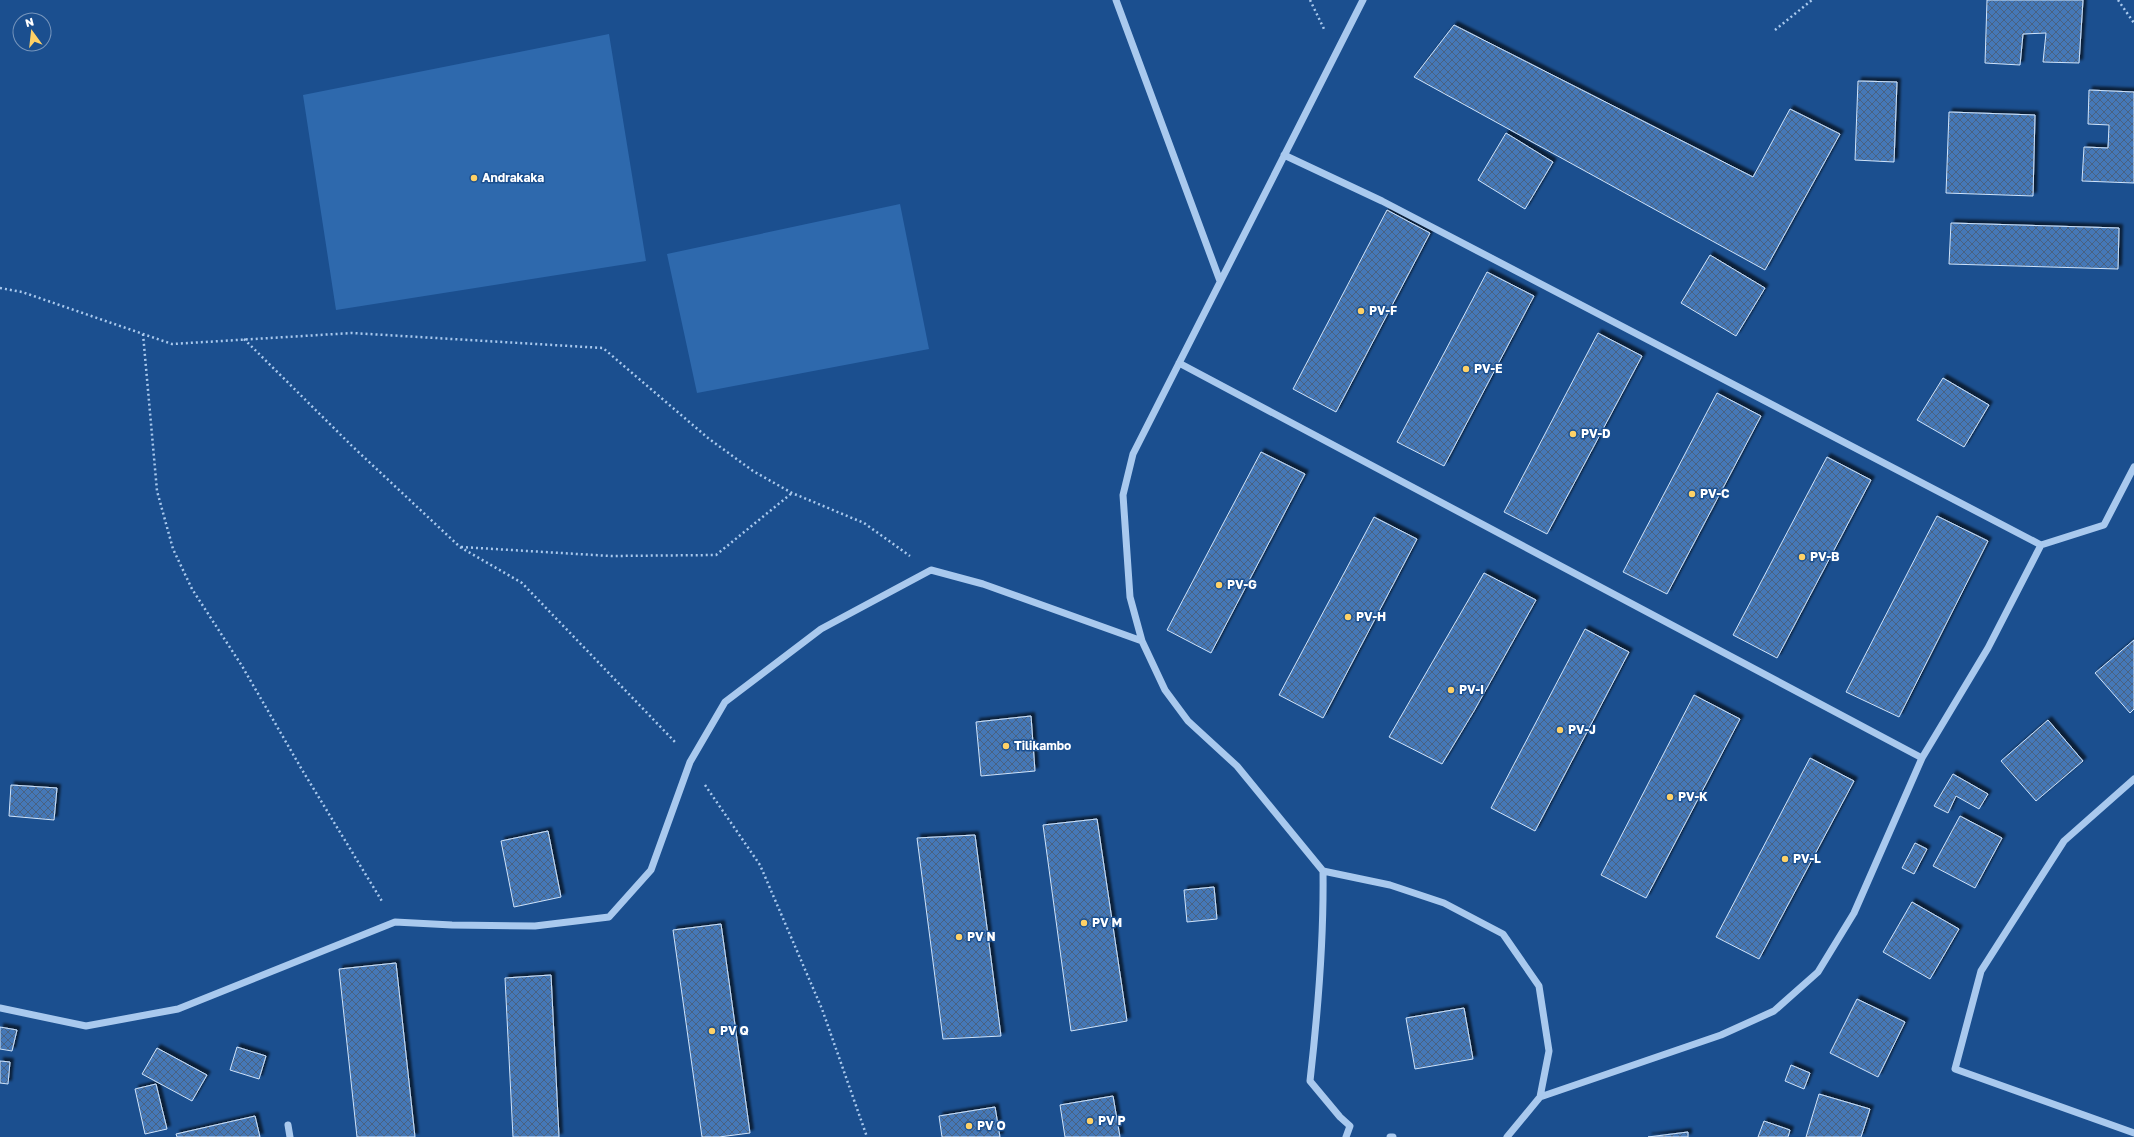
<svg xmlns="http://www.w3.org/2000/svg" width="2134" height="1137" viewBox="0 0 2134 1137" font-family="'Golos Text',sans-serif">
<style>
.garden{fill:#2e69ad}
.building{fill:url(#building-cross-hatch);stroke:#cfe3fa;filter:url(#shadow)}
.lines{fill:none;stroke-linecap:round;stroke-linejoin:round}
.path{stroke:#a9c9ee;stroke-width:2.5;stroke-dasharray:2 3;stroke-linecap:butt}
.minor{stroke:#a9c9ee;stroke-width:7}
.poi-dot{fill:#ffd166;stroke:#1b4f8f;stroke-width:1.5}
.labels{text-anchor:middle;stroke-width:3;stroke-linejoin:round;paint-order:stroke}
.poi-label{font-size:12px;font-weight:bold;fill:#fff;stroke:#1b4f8f;text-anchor:start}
</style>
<defs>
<pattern id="building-cross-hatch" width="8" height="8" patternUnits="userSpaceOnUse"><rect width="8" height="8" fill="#4478b7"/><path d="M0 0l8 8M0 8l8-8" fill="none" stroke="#486282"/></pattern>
<filter id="shadow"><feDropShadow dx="3.5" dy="-3.5" stdDeviation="1" flood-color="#0009"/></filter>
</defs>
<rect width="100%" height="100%" fill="#1b4f8f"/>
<!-- garden -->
<path class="garden" d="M 609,34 L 646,261 L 336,310 L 303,95 Z
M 900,204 L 929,349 L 697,393 L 667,254 Z"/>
<!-- building -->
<path class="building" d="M 1987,0 L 2083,0 L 2079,63 L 2043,62 L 2046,33 L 2023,34 L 2020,65 L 1985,63 Z
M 1454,25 L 1753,177 L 1790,109 L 1840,134 L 1765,270 L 1414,77 Z
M 1858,81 L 1897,82 L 1894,162 L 1855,160 Z
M 2089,90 L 2134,92 L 2134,183 L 2082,181 L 2084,147 L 2108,148 L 2109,125 L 2088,124 Z
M 1949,112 L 2035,115 L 2033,196 L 1946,193 Z
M 1506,133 L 1553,162 L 1525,209 L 1478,180 Z
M 1387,210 L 1430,233 L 1336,412 L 1293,389 Z
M 1951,223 L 2119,228 L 2118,269 L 1949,264 Z
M 1710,255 L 1765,288 L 1736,336 L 1681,303 Z
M 1487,272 L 1534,296 L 1444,466 L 1397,442 Z
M 1598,333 L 1642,356 L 1547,534 L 1504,512 Z
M 1943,378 L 1989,405 L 1964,447 L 1917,420 Z
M 1717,393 L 1761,416 L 1667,594 L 1623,572 Z
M 1261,452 L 1305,474 L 1211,653 L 1167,630 Z
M 1827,457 L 1871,480 L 1777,658 L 1733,635 Z
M 1937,516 L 1988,541 L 1899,717 L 1846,692 Z
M 1374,517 L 1417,539 L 1323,718 L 1279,695 Z
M 1484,573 L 1536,600 L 1474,711 L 1442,764 L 1389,737 Z
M 1585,629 L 1629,652 L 1535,831 L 1491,808 Z
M 2134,640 L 2134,709 L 2130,713 L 2095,673 Z
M 1694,695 L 1740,719 L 1646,898 L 1601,875 Z
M 1031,716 L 1035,771 L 981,776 L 976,722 Z
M 2048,720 L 2083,761 L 2036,801 L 2001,761 Z
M 1810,758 L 1854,781 L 1759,959 L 1716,937 Z
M 1953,774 L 1988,794 L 1979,809 L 1956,796 L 1948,813 L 1934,806 Z
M 11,785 L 57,788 L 54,820 L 9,816 Z
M 1960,816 L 2002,838 L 1975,888 L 1933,866 Z
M 1097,819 L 1127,1021 L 1071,1031 L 1043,825 Z
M 548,831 L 561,897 L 514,907 L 501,841 Z
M 975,835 L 1001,1036 L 943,1039 L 917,838 Z
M 1915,843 L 1927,849 L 1914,874 L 1902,868 Z
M 1214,887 L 1217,919 L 1187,922 L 1184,890 Z
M 1912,902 L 1959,929 L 1930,979 L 1883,952 Z
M 721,924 L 750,1133 L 719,1137 L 702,1137 L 673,930 Z
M 396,963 L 415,1137 L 357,1137 L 339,969 Z
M 551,975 L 559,1137 L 513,1137 L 505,978 Z
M 1857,999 L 1905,1022 L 1878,1077 L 1830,1053 Z
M 1464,1008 L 1473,1059 L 1415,1069 L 1406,1018 Z
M 0,1027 L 17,1030 L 12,1051 L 0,1049 Z
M 237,1047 L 266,1056 L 259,1079 L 230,1070 Z
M 157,1048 L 207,1075 L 192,1101 L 142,1074 Z
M 0,1061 L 10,1062 L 8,1084 L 0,1083 Z
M 1791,1065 L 1810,1073 L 1804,1089 L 1785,1081 Z
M 156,1084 L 167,1129 L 145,1134 L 135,1089 Z
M 1819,1094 L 1870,1109 L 1861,1137 L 1806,1137 Z
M 1113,1096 L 1120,1137 L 1065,1137 L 1060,1105 Z
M 995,1107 L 1000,1137 L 942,1137 L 939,1116 Z
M 255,1116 L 260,1137 L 177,1137 L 176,1134 Z
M 1764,1121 L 1790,1130 L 1788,1137 L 1758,1137 Z
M 1688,1132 L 1688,1137 L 1648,1137 Z"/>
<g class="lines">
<!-- path -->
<path class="path" d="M 1310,0 L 1324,29
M 2118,0 L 2134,23
M 1775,30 L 1812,0
M 0,288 L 22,292 L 172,344 L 352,333 L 603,348 L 708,438 L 753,471 L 792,493 L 864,523 L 910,556
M 143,334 L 157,491 L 173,549 L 192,589 L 242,666 L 301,768 L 383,903
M 244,339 L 352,446 L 460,547 L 522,583 L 676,743
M 461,547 L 611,556 L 716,555 L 792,493
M 705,785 L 760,865 L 822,1009 L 867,1137"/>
<!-- minor -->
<path class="minor" d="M 1116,0 L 1220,281
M 1363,0 L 1133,454 L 1123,495 L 1130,597 L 1142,641 L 1165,690 L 1188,721 L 1237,766 L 1323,871 L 1390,885 L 1444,903 L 1503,934 L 1539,986 L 1549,1051 L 1540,1097 L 1507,1137
M 1284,155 L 1382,201 L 2041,545
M 1179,363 L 1922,758
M 2134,779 L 2064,841 L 1981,971 L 1955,1069 L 2134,1133
M 1323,871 C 1324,942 1318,1011 1310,1081 L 1340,1117 L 1350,1126 L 1346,1137
M 0,1008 L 86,1026 L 178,1009 L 395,922 L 452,925 L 535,926 L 609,917 L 651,870 L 690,762 L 725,702 L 821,629 L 931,570 L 983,584 L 1142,641
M 1540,1097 L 1721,1035 L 1774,1011 L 1818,972 L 1854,913 L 1922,758 L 1988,648 L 2041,545 L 2104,525 L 2134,467
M 288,1125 L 290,1137
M 1390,1137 L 1393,1137"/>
</g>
<!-- markers -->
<g class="poi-dot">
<circle cx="474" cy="178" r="4"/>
<circle cx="1361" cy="311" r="4"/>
<circle cx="1466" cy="369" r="4"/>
<circle cx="1573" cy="434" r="4"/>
<circle cx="1692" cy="494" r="4"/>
<circle cx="1802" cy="557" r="4"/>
<circle cx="1219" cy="585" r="4"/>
<circle cx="1348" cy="617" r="4"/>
<circle cx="1451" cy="690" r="4"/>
<circle cx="1560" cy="730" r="4"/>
<circle cx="1006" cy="746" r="4"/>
<circle cx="1670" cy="797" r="4"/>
<circle cx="1785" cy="859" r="4"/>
<circle cx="1084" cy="923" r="4"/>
<circle cx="959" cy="937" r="4"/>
<circle cx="712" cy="1031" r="4"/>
<circle cx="1090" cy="1121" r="4"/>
<circle cx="969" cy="1126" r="4"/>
</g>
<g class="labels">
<!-- poi labels -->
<g class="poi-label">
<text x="482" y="182">Andrakaka</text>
<text x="1369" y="315">PV-F</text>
<text x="1474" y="373">PV-E</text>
<text x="1581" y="438">PV-D</text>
<text x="1700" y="498">PV-C</text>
<text x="1810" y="561">PV-B</text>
<text x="1227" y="589">PV-G</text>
<text x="1356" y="621">PV-H</text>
<text x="1459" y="694">PV-I</text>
<text x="1568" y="734">PV-J</text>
<text x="1014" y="750">Tilikambo</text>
<text x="1678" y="801">PV-K</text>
<text x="1793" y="863">PV-L</text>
<text x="1092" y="927">PV M</text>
<text x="967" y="941">PV N</text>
<text x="720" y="1035">PV Q</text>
<text x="1098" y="1125">PV P</text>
<text x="977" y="1130">PV O</text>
</g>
</g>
<!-- north arrow -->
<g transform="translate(32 32) rotate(345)"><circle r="19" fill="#1b4f8f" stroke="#7695bc"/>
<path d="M0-3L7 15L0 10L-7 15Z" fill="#ffd166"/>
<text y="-6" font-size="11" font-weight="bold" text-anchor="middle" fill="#ffffff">N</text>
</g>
</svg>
